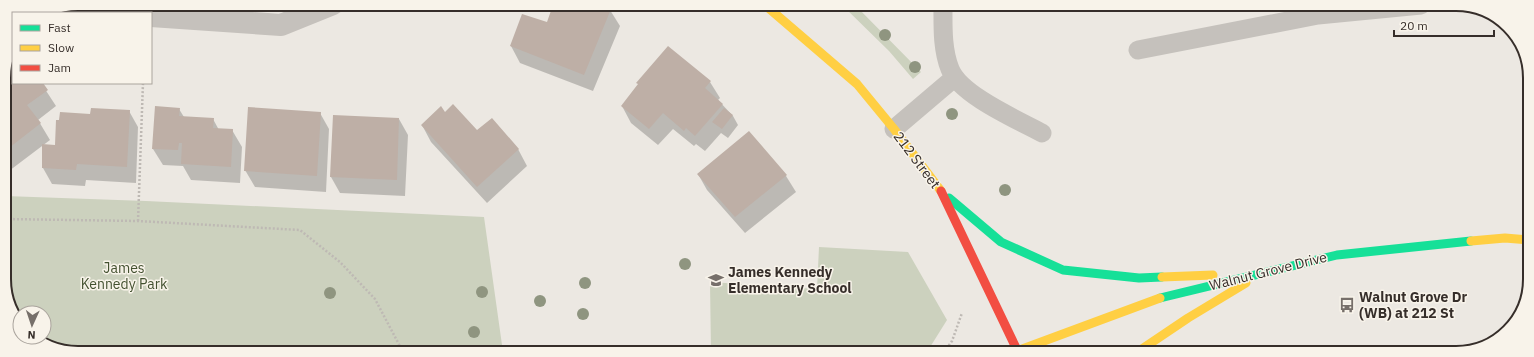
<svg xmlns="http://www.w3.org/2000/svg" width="1534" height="357" viewBox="0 0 1534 357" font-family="'IBM Plex Sans',sans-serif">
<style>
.green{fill:#ccd1be}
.shadow{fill:#0003}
.building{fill:#beafa6}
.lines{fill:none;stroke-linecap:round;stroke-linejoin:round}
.path{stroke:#beb9b4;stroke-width:2.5;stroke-dasharray:2 2;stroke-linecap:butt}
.lane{stroke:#c5c1bc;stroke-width:19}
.street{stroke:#c5c1bc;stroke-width:22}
.fast{stroke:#16e098;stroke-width:9}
.slow{stroke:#ffcf43;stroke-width:9}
.jam{stroke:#f24e42;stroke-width:9}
.tree{fill:#8f9580}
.labels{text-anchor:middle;stroke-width:3;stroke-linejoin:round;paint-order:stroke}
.street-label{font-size:14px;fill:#362e2a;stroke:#f8f3ea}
.park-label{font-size:14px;fill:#435130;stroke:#f8f3ea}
.poi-label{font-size:14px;font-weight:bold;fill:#362e2a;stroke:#f8f3ea;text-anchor:start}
.rim{fill:none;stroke:#362e2a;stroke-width:2}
</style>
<rect width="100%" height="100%" fill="#ece8e2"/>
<!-- green -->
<path class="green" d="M 842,5 L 855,5 L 921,72 L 913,79 L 889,51 Z
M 5,196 L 146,201 L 484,217 L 503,352 L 63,352 L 36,337 L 44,337 L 44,313 L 20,313 L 20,321 L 5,294 Z
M 819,247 L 908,252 L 947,320 L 927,352 L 711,352 L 710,282 L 817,289 Z"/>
<!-- shadow -->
<path class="shadow" d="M 550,4 L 568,5 L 571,6 L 572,5 L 583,5 L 587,6 L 588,5 L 598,5 L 610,10 L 620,26 L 593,91 L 520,63 L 511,46 L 548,23 L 554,5 L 552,6 Z
M 10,61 L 13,66 L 13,83 L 41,83 L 56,106 L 38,120 L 50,140 L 5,174 L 4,73 Z
M 710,82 L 720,98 L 718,100 L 733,116 L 738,125 L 728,138 L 721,133 L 705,151 L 696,144 L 694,146 L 673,129 L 658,145 L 631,123 L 622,106 Z
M 179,109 L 184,117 L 213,119 L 219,130 L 232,130 L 242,147 L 240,183 L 191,180 L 183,166 L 163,165 L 153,149 Z
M 129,111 L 138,127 L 136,183 L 86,180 L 85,186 L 52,184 L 43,168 L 56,146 L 91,115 Z
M 320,113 L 329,129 L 326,192 L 255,187 L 245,170 Z
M 445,113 L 477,132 L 518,149 L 527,166 L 487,203 L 431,142 L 422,125 Z
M 399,119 L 408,135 L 405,196 L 340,193 L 331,177 Z
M 748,133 L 786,176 L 796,192 L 745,233 L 707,190 L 698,174 Z"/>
<!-- building -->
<path class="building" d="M 553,5 L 601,5 L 611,9 L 584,75 L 510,46 L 522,14 L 547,22 Z
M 668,46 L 711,81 L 705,88 L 723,104 L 695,136 L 686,128 L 684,131 L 663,113 L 649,129 L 621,106 L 638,84 L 636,83 Z
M 13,69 L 13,83 L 43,83 L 48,90 L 27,105 L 41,123 L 5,151 L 4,76 Z
M 453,104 L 477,130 L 492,118 L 519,149 L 477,187 L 421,125 L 441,106 L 445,112 Z
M 155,106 L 180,108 L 179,116 L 214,118 L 213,128 L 233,129 L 231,167 L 181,164 L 182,143 L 179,143 L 178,150 L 152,149 Z
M 248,107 L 321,112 L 317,176 L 244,171 Z
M 91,108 L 130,110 L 127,167 L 77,164 L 76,170 L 42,168 L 42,144 L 55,145 L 56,120 L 59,120 L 60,112 L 90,114 Z
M 724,108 L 733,115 L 722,129 L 712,122 Z
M 333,115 L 399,118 L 397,180 L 330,177 Z
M 749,131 L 787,175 L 735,217 L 697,174 Z"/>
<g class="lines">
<!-- path -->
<path class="path" d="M 5,219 L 138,221 L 300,230 L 340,262 L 375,299 L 403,352
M 138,221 L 143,83
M 944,352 L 952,341 L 962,313"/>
<!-- lane -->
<path class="lane" d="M 943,5 C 943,26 942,49 950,69 C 960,95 1018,120 1042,133
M 1138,50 L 1318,15 L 1421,5
M 894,129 L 954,78"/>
<!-- street -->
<path class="street" d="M 81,4 L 81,11 L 108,13
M 151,16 L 281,25 L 333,4"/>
<!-- fast -->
<path class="fast" d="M 949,198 L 1001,242 L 1063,270 L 1139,278 L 1162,277
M 1160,298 L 1337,255 L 1471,241"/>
<!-- slow -->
<path class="slow" d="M 765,5 L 857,84 L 894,129 L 941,191
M 1471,241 L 1505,238 L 1529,240
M 1162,277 L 1213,275
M 1017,351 L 1160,298
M 1136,353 L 1188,318 L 1246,283"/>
<!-- jam -->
<path class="jam" d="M 941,191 L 1018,352"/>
</g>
<!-- trees -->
<g class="tree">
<circle cx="885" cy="35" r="6"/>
<circle cx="915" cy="67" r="6"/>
<circle cx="952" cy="114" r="6"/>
<circle cx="1005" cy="190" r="6"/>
<circle cx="685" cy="264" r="6"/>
<circle cx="585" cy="283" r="6"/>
<circle cx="482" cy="292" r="6"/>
<circle cx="330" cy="293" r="6"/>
<circle cx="540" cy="301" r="6"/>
<circle cx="583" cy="314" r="6"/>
<circle cx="474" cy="332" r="6"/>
</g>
<!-- icons -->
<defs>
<symbol id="school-bare" viewBox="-9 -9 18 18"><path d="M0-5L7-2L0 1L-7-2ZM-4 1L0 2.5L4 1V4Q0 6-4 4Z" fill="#766f6a" stroke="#f8f3ea" stroke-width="2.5" paint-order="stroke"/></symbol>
<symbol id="bus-bare" viewBox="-9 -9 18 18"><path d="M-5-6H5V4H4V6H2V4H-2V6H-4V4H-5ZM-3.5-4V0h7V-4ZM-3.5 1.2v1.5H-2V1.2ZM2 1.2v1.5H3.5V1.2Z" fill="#766f6a" stroke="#f8f3ea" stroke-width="2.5" paint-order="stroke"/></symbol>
</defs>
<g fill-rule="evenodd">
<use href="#school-bare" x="705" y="269" width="22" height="22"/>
<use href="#bus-bare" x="1336" y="294" width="22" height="22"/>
</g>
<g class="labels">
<!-- street labels -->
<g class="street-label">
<text transform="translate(917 160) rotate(53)" y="5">212 Street</text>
<text transform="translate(1268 271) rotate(-14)" y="5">Walnut Grove Drive</text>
</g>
<!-- park labels -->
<g class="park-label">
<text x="124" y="273">James<tspan x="124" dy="16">Kennedy Park</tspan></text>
</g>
<!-- poi labels -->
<g class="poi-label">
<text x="728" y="277">James Kennedy<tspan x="728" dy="16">Elementary School</tspan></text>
<text x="1359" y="302">Walnut Grove Dr<tspan x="1359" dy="16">(WB) at 212 St</tspan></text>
</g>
</g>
<!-- crop -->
<path d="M0 0H1534V357H0ZM78 11H1456A67 67 0 0 1 1523 78V279A67 67 0 0 1 1456 346H78A67 67 0 0 1 11 279V78A67 67 0 0 1 78 11Z" fill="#f8f3ea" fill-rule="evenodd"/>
<path class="rim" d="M78 11H1456A67 67 0 0 1 1523 78V279A67 67 0 0 1 1456 346H78A67 67 0 0 1 11 279V78A67 67 0 0 1 78 11Z"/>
<!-- legend -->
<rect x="12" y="12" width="140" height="72" fill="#f8f3ea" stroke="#aaa49d"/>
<rect x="20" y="25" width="20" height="6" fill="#16e098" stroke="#aaa49d"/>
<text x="48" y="32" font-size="12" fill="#362e2a">Fast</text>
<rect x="20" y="45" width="20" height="6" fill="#ffcf43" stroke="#aaa49d"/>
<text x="48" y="52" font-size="12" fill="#362e2a">Slow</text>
<rect x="20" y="65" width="20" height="6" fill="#f24e42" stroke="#aaa49d"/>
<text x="48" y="72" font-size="12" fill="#362e2a">Jam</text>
<!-- north arrow -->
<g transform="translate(32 325) rotate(183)"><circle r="19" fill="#f8f3ea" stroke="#aaa49d"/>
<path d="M0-3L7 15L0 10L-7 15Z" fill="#766f6a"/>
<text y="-6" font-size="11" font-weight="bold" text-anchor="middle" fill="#362e2a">N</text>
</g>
<!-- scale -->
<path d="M1394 30v6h100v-6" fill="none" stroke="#362e2a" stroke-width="2"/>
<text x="1400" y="30" font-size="12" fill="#362e2a" stroke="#f8f3ea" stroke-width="3" paint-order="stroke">20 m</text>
</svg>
